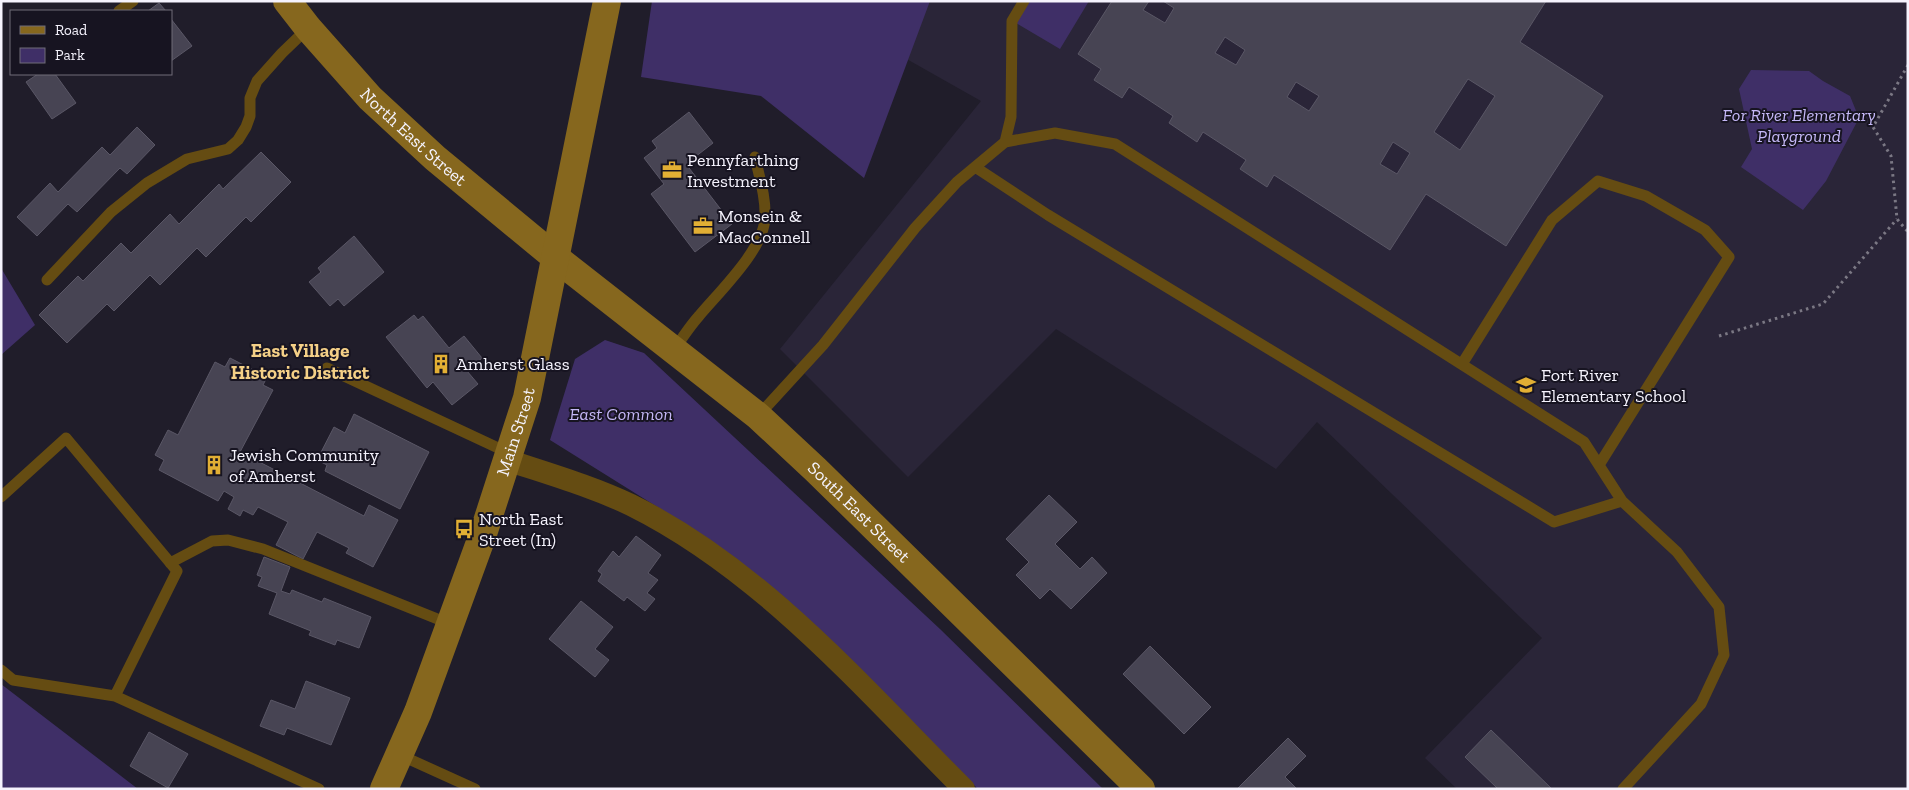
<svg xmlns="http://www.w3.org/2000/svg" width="1909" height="790" viewBox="0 0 1909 790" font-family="'Zilla Slab',serif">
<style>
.built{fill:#2a2538}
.green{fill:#3f2f67}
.building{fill:#474453;stroke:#5a5766;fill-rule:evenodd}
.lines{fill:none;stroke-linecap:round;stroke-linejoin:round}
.path{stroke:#7b7884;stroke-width:3;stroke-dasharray:2.5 4;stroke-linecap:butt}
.lane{stroke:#654c12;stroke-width:11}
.street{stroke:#654c12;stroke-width:22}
.secondary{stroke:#86671e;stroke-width:28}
.labels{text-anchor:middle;stroke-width:4;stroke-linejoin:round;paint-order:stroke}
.park-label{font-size:18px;font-style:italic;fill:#c5b8f7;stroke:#171421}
.street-label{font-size:18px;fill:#f5f3fd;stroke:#171421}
.poi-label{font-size:18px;fill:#f5f3fd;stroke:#171421;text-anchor:start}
.neighbourhood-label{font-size:19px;font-weight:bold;fill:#f4d087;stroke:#171421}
</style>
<rect width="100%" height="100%" fill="#201d2a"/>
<!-- built -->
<path class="built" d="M 871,1 L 1908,1 L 1908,789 L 1457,789 L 1425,758 L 1542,638 L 1317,422 L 1276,469 L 1056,329 L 908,477 L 780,349 L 981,101 L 850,27 Z"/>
<!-- green -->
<path class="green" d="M 652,1 L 930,1 L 864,178 L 761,96 L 641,77 Z
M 1029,1 L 1089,1 L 1060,49 L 1016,23 Z
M 1751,70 L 1809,71 L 1823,81 L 1850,96 L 1859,118 L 1826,181 L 1803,210 L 1741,167 L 1752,149 L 1739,89 Z
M 1,268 L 35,325 L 1,355 Z
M 605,340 L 644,353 L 940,629 L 1103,789 L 978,789 L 948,760 L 675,518 L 550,440 L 575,359 Z
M 1,684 L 138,789 L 1,789 Z"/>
<!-- building -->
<path class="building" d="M 1112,1 L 1149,1 L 1143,10 L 1165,23 L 1174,8 L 1163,1 L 1546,1 L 1520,42 L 1603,96 L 1506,246 L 1426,194 L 1390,250 L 1274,175 L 1267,187 L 1240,169 L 1246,160 L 1203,132 L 1197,142 L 1169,123 L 1173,116 L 1129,87 L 1122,98 L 1094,80 L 1101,69 L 1078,54 ZM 1225,37 L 1245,50 L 1236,65 L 1215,53 ZM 1468,79 L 1495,96 L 1460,150 L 1434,132 ZM 1296,82 L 1319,96 L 1309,111 L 1287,97 ZM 1393,142 L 1410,153 L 1397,174 L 1380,164 Z
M 159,3 L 166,11 L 148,11 Z
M 171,19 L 192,46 L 171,61 Z
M 38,74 L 55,74 L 76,103 L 52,119 L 26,82 Z
M 689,112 L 713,143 L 686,164 L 732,224 L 695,252 L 651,194 L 664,184 L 644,158 L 657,148 L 652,141 Z
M 137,127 L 155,145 L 127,174 L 120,168 L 77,212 L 68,204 L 37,236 L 17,217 L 50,183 L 58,192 L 102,147 L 110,155 Z
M 261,152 L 291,182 L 251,222 L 246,217 L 206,257 L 197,248 L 160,285 L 150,275 L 114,311 L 107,304 L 67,343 L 39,315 L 78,276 L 83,281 L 121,243 L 131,253 L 170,214 L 179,224 L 219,184 L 223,189 Z
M 354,236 L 384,272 L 344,306 L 338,299 L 330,306 L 309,282 L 321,272 L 318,268 Z
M 414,315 L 418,320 L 423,316 L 449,348 L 464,336 L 482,358 L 467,371 L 478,384 L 452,405 L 433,382 L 427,388 L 386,337 Z
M 230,358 L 267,377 L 263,385 L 273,390 L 240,452 L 364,516 L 369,505 L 398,520 L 373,567 L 346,553 L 349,548 L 317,532 L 303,559 L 276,545 L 288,522 L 258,507 L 253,515 L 243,510 L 240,516 L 228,509 L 234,497 L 224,491 L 218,501 L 159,470 L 164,460 L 155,455 L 168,430 L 178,435 L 215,362 L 225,367 Z
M 354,414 L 429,452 L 400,509 L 325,471 L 327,465 L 317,460 L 334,427 L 345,433 Z
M 1049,495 L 1077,522 L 1055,544 L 1080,569 L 1092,557 L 1107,573 L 1071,609 L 1050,589 L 1040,599 L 1016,575 L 1029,562 L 1006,539 Z
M 636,536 L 661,555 L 648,573 L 658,580 L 647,593 L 655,599 L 645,611 L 627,597 L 624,601 L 598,581 L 602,574 L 598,571 L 613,551 L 619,557 Z
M 264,557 L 290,567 L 281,591 L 290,594 L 292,590 L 322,602 L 324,598 L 371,617 L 359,648 L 337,640 L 335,645 L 309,635 L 311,631 L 269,614 L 277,593 L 258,586 L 262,577 L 257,575 Z
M 581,601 L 613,627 L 595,649 L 609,660 L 595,677 L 549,639 Z
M 1150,646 L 1211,707 L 1184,734 L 1123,674 Z
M 306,681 L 350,698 L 331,745 L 287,728 L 284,735 L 260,726 L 271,700 L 295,709 Z
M 1491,730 L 1552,789 L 1498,789 L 1465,757 Z
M 149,732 L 188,754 L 168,788 L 130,766 Z
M 1288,738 L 1306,756 L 1285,777 L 1297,789 L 1237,789 Z"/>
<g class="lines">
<!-- path -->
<path class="path" d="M 1908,65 L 1873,127 L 1891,156 L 1897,219 L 1908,232
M 1719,336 L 1823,304 L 1897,219"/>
<!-- lane -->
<path class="lane" d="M 119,11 L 133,1
M 1005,142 L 1011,117 L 1012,21 L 1024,1
M 975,167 L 1048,215 L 1554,522 L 1622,501
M 47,280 L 111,212 L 147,183 L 187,159 L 228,149 L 238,140 L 246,127 L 250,116 L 250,98 L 257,81 L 282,53 L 308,28
M 674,350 C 682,338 690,326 699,316 C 719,292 764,249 765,218 C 766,197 759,176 755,157
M 1462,364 L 1552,220 L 1598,181 L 1646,196 L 1705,230 L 1729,257 L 1599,465
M 327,368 L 509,453
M 758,416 L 823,345 L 915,228 L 957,182 L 1005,142 L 1055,133 L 1115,144 L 1584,442 L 1622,501 L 1677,552 L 1719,607 L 1724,655 L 1701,704 L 1623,789
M 1,497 L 66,438 L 177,571 L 115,696
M 170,563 L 212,541 L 228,540 L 263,549 L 450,624
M 1,670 L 13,680 L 115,696 L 319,789
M 400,755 L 475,789"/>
<!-- street -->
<path class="street" d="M 507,460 C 549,474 591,486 631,505 C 762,570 862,687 964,789"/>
<!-- secondary -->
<g class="secondary">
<path id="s1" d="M 287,1 L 308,28 L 370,98 L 435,158 L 556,258 L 758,416 L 816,470 L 1141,789"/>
<path id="s2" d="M 384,789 L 418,712 L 483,534 L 527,398 L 607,1"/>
</g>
</g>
<!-- icons -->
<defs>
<symbol id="office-bare" viewBox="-9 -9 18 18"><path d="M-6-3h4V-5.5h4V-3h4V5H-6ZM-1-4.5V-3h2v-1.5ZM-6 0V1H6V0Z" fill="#e2af34" stroke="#171421" stroke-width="2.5" paint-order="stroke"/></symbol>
<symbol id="building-bare" viewBox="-9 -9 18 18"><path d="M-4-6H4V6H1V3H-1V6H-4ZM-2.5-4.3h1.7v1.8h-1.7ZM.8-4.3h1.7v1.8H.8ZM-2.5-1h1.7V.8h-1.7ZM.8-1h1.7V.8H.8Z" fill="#e2af34" stroke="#171421" stroke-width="2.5" paint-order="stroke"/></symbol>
<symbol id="school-bare" viewBox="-9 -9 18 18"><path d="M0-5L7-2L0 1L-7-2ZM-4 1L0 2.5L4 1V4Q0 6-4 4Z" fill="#e2af34" stroke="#171421" stroke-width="2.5" paint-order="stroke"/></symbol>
<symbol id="bus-bare" viewBox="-9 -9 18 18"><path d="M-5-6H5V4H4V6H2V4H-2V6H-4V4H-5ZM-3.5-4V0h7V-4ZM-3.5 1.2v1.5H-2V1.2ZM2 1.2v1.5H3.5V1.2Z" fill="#e2af34" stroke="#171421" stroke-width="2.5" paint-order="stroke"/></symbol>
</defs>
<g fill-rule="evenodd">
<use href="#office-bare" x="658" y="156" width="28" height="28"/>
<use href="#office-bare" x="689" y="212" width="28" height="28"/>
<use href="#building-bare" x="427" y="350" width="28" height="28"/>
<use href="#school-bare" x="1512" y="371" width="28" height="28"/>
<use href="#building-bare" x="200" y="451" width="28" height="28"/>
<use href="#bus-bare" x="450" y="515" width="28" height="28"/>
</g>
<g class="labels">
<!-- park labels -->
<g class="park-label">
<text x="1799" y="121">For River Elementary<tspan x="1799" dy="21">Playground</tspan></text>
<text x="621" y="420">East Common</text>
</g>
<!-- street labels -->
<g class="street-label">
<text dy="6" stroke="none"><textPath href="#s1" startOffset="186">North East Street</textPath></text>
<text dy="6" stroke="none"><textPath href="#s2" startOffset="381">Main Street</textPath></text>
<text dy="6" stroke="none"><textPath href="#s1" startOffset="769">South East Street</textPath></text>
</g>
<!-- poi labels -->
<g class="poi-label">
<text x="687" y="166">Pennyfarthing<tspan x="687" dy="21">Investment</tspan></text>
<text x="718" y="222">Monsein &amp;<tspan x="718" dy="21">MacConnell</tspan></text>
<text x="456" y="370">Amherst Glass</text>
<text x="1541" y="381">Fort River<tspan x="1541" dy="21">Elementary School</tspan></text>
<text x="229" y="461">Jewish Community<tspan x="229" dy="21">of Amherst</tspan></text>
<text x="479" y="525">North East<tspan x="479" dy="21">Street (In)</tspan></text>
</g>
<!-- neighbourhood labels -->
<g class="neighbourhood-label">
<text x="300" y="357">East Village<tspan x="300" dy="22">Historic District</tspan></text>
</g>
</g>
<!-- border -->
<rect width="1909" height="790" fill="none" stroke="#f5f3fd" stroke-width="5"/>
<!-- legend -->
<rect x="10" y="10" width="162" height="65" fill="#171421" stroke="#706d79"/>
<rect x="20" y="26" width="25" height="8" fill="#86671e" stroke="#706d79"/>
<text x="55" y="35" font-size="15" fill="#f5f3fd">Road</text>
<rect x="20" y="48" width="25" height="15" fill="#3f2f67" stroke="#706d79"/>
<text x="55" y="60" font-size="15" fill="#f5f3fd">Park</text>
</svg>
